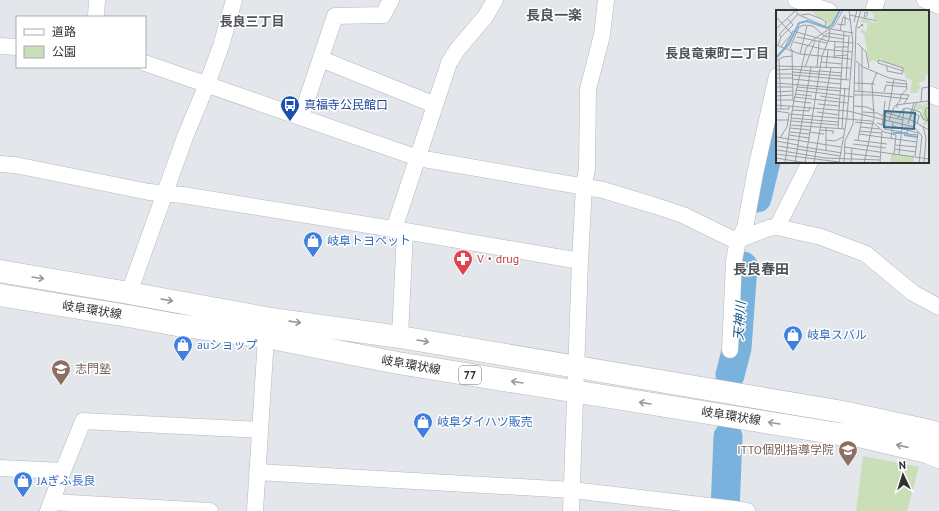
<svg xmlns="http://www.w3.org/2000/svg" width="939" height="511" viewBox="0 0 939 511" font-family="'PT Sans','Noto Sans JP',sans-serif">
<style>
.green{fill:#cadeb7}
.lines{fill:none;stroke-linecap:round;stroke-linejoin:round}
.river{stroke:#79b2dc;stroke-width:29}
.minor-casing{stroke:#b5b8bd;stroke-width:17}
.primary-casing{stroke:#b5b8bd;stroke-width:23}
.minor{stroke:#fff;stroke-width:16}
.primary{stroke:#fff;stroke-width:22}
.oneway{stroke:#989899}
.labels{text-anchor:middle;stroke-width:3;stroke-linejoin:round;paint-order:stroke}
.shield{fill:#fff;stroke:#6e7070;stroke-width:1}
.shield-label{font-size:11px;font-weight:bold;fill:#303233}
.transit-label{font-size:12px;fill:#164399;stroke:#fff;text-anchor:start}
.shop-label{font-size:12px;fill:#366cbe;stroke:#fff;text-anchor:start}
.health-label{font-size:12px;fill:#be3a42;stroke:#fff;text-anchor:start}
.street-label{font-size:12px;fill:#303233;stroke:#fff}
.education-label{font-size:12px;fill:#785e54;stroke:#fff;text-anchor:start}
.neighbourhood-label{font-size:13px;font-weight:bold;fill:#505357;stroke:#fff}
.water-label{font-size:13px;font-style:italic;fill:#165881;stroke:#fff}
.quarter-label{font-size:14px;font-weight:bold;fill:#505357;stroke:#fff}
.inset-river{fill:none;stroke:#79b2dc;stroke-width:2}
.inset-road{fill:none;stroke:#9b9ea1;stroke-width:1}
.view{fill:#38708a;fill-opacity:0.15;stroke:#38708a;stroke-width:2}
.inset-edge{fill:none;stroke:#303233;stroke-width:2}
</style>
<rect width="100%" height="100%" fill="#e3e6eb"/>
<!-- green -->
<path class="green" d="M 863,456 L 919,467 L 907,511 L 856,511 Z"/>
<g class="lines">
<!-- river -->
<path class="river" d="M 757,198 L 777,116
M 730,375 L 737,348 L 743,266
M 725,511 L 728,437"/>
<defs>
<path id="minor" d="M 796,0 L 829,11
M 925,0 L 939,6
M 873,11 L 877,0
M 96,17 L 97,0
M 0,46 L 17,47
M 321,59 L 435,105
M 145,63 L 418,158 L 603,190 L 656,206 L 683,215 L 730,238 L 738,240 L 769,228 L 777,227 L 821,237 L 866,254 L 913,293 L 939,307
M 928,94 L 939,98
M 301,117 L 335,16 L 383,15 L 391,0
M 0,164 L 15,165 L 149,192 L 183,195 L 405,231 L 580,261
M 777,227 L 810,162
M 394,229 L 449,63 L 457,50 L 485,17 L 495,0
M 129,293 L 185,137 L 207,84 L 221,46 L 234,0
M 400,337 L 405,231
M 730,350 L 734,261 L 738,240 L 745,228 L 755,174 L 777,76
M 0,468 L 63,471 L 48,511
M 63,471 L 83,421 L 260,430
M 257,472 L 572,490 L 734,509 L 747,511
M 52,502 L 210,511
M 255,511 L 266,337
M 571,511 L 580,261 L 584,186 L 587,168 L 588,89 L 602,35 L 606,0"/>
<path id="primary" d="M 0,271 L 129,293 L 271,319 L 400,337 L 843,412 L 930,431 L 939,434
M 0,295 L 128,316 L 177,325 L 266,337 L 398,363 L 839,434 L 859,436 L 927,452 L 939,457"/>
</defs>
<!-- minor casing -->
<use href="#minor" class="minor-casing"/>
<!-- primary casing -->
<use href="#primary" class="primary-casing"/>
<!-- minor -->
<use href="#minor" class="minor"/>
<!-- primary -->
<use href="#primary" class="primary"/>
</g>
<!-- one-way arrows -->
<defs><path id="oneway-shaft" d="M-6 0H5M1.5-3L5.5 0L1.5 3" fill="none" stroke-width="1.6" stroke-linecap="round" stroke-linejoin="round"/></defs>
<g class="oneway">
<use href="#oneway-shaft" transform="translate(38 278) rotate(9)"/>
<use href="#oneway-shaft" transform="translate(167 300) rotate(10)"/>
<use href="#oneway-shaft" transform="translate(295 322) rotate(8)"/>
<use href="#oneway-shaft" transform="translate(423 341) rotate(10)"/>
<use href="#oneway-shaft" transform="translate(517 382) rotate(-171)"/>
<use href="#oneway-shaft" transform="translate(645 403) rotate(-171)"/>
<use href="#oneway-shaft" transform="translate(774 423) rotate(-171)"/>
<use href="#oneway-shaft" transform="translate(902 446) rotate(-167)"/>
</g>
<!-- icons -->
<defs>
<symbol id="bus-pin" viewBox="-11 -11 22 30"><path d="M0 17L-7.5 6A9.5 9.5 0 1 1 7.5 6Z" fill="#1a4fb4" stroke="#fff"/><path d="M-5-6H5V4H4V6H2V4H-2V6H-4V4H-5ZM-3.5-4V0h7V-4ZM-3.5 1.2v1.5H-2V1.2ZM2 1.2v1.5H3.5V1.2Z" fill="#fff"/></symbol>
<symbol id="shop-pin" viewBox="-11 -11 22 30"><path d="M0 17L-7.5 6A9.5 9.5 0 1 1 7.5 6Z" fill="#3f7fe0" stroke="#fff"/><path d="M-5-2.5h2.3a2.7 3.5 0 0 1 5.4 0H5L5.5 6h-11ZM-1.5-2.5h3a1.5 2.3 0 0 0-3 0Z" fill="#fff"/></symbol>
<symbol id="pharmacy-pin" viewBox="-11 -11 22 30"><path d="M0 17L-7.5 6A9.5 9.5 0 1 1 7.5 6Z" fill="#e0444e" stroke="#fff"/><path d="M-2-6h4v4h4v4h-4v4h-4v-4h-4v-4h4Z" fill="#fff"/></symbol>
<symbol id="school-pin" viewBox="-11 -11 22 30"><path d="M0 17L-7.5 6A9.5 9.5 0 1 1 7.5 6Z" fill="#8d6e63" stroke="#fff"/><path d="M0-5L7-2L0 1L-7-2ZM-4 1L0 2.5L4 1V4Q0 6-4 4Z" fill="#fff"/></symbol>
</defs>
<g fill-rule="evenodd">
<use href="#bus-pin" x="279" y="94" width="22" height="30"/>
<use href="#shop-pin" x="302" y="230" width="22" height="30"/>
<use href="#pharmacy-pin" x="452" y="248" width="22" height="30"/>
<use href="#shop-pin" x="782" y="324" width="22" height="30"/>
<use href="#shop-pin" x="172" y="334" width="22" height="30"/>
<use href="#school-pin" x="50" y="358" width="22" height="30"/>
<use href="#shop-pin" x="412" y="411" width="22" height="30"/>
<use href="#school-pin" x="837" y="439" width="22" height="30"/>
<use href="#shop-pin" x="12" y="470" width="22" height="30"/>
</g>
<g class="labels">
<!-- shield labels -->
<rect class="shield" x="459" y="366" width="22" height="18" rx="3"/>
<g class="shield-label">
<text x="470" y="379">77</text>
</g>
<!-- transit labels -->
<g class="transit-label">
<text x="304" y="109">真福寺公民館口</text>
</g>
<!-- shop labels -->
<g class="shop-label">
<text x="327" y="245">岐阜トヨペット</text>
<text x="807" y="339">岐阜スバル</text>
<text x="197" y="349">auショップ</text>
<text x="437" y="426">岐阜ダイハツ販売</text>
<text x="37" y="485">JAぎふ長良</text>
</g>
<!-- health labels -->
<g class="health-label">
<text x="477" y="263">V・drug</text>
</g>
<!-- street labels -->
<g class="street-label">
<text transform="translate(92 310) rotate(9)" y="4">岐阜環状線</text>
<text transform="translate(411 365) rotate(10)" y="4">岐阜環状線</text>
<text transform="translate(731 416) rotate(9)" y="4">岐阜環状線</text>
</g>
<!-- education labels -->
<g class="education-label">
<text x="75" y="373">志門塾</text>
<text x="834" y="454" text-anchor="end">ITTO個別指導学院</text>
</g>
<!-- neighbourhood labels -->
<g class="neighbourhood-label">
<text x="252" y="26">長良三丁目</text>
<text x="717" y="58">長良竜東町二丁目</text>
</g>
<!-- water labels -->
<g class="water-label">
<text transform="translate(739 321) rotate(-86)" y="5">天神川</text>
</g>
<!-- quarter labels -->
<g class="quarter-label">
<text x="554" y="20">長良一楽</text>
<text x="761" y="274">長良春田</text>
</g>
</g>
<!-- overview -->
<g transform="translate(776 10)">
<rect width="153" height="153" fill="#e3e6eb"/>
<path d="M 35,0 L 62,0 L 56,14 L 52,16 L 49,9 L 42,7 ZM 90,0 L 153,0 L 153,67 L 150,63 L 149,71 L 142,73 L 145,76 L 141,83 L 134,83 L 136,70 L 130,68 L 127,58 L 108,52 L 105,48 L 102,52 L 96,50 L 93,53 L 88,24 L 84,22 L 86,19 L 90,22 L 92,13 L 84,12 L 87,8 L 98,13 L 103,12 L 97,8 L 98,4 ZM 153,92 L 148,102 L 152,99 L 153,114 L 147,115 L 148,111 L 143,105 L 146,105 L 146,99 L 139,100 L 143,93 L 147,96 ZM 115,144 L 121,145 L 121,152 L 122,145 L 138,147 L 137,153 L 115,153 Z" fill="#cadeb7"/>
<path class="inset-river" d="M 0,48 L 13,34 L 23,13 L 31,11 L 51,18 L 56,15 L 64,0M 117,123 L 131,123M 128,125 L 141,127"/>
<path class="inset-road" d="M 19,0 L 23,5 L 55,19 L 77,23M 25,5 L 33,4 L 46,9 L 50,12 L 49,16M 74,5 L 101,11M 0,7 L 16,24 L 5,36M 88,8 L 89,2 L 92,3 L 90,7M 78,12 L 81,0M 61,14 L 69,15 L 69,5M 80,16 L 83,18 L 86,14 L 87,16 L 85,15M 0,19 L 19,1M 64,21 L 67,7 L 74,10M 5,27 L 17,15 L 11,8M 21,27 L 51,33M 18,32 L 46,39 L 76,42M 81,33 L 90,42 L 93,58M 0,35 L 24,44 L 75,49M 2,35 L 5,27 L 3,25 L 22,4M 9,37 L 17,21 L 52,31 L 77,33M 59,37 L 72,37M 16,40 L 17,91 L 35,93M 17,41 L 14,38 L 23,17 L 28,15 L 37,16 L 48,26 L 67,29M 24,44 L 31,16M 58,46 L 72,45M 0,47 L 9,37M 58,48 L 59,32M 3,49 L 5,99M 103,50 L 127,58 L 127,61 L 102,53 ZM 0,51 L 7,47 L 16,46M 80,51 L 87,57 L 113,68 L 130,71 L 131,79 L 126,84M 45,52 L 66,54M 0,56 L 74,58M 111,56 L 111,61 L 126,64 L 127,61M 29,57 L 39,31M 41,58 L 43,32 L 48,26 L 52,23 L 72,26M 50,58 L 52,40M 17,59 L 44,62M 0,60 L 17,59M 44,61 L 66,63M 17,62 L 66,66M 0,64 L 17,64M 17,65 L 73,70M 0,68 L 17,68M 17,69 L 65,74M 70,70 L 73,25M 110,72 L 130,74M 0,73 L 73,79M 78,73 L 99,74M 0,77 L 17,77M 21,77 L 65,81M 19,80 L 78,87M 78,81 L 133,85 L 128,94M 83,81 L 83,54M 0,82 L 17,81M 108,82 L 110,75 L 131,77M 19,84 L 36,86M 78,85 L 98,85M 98,85 L 132,89M 0,86 L 17,85M 44,86 L 64,89M 18,87 L 72,93M 0,90 L 17,90M 145,92 L 146,78 L 153,77M 42,94 L 63,96M 0,95 L 72,101 L 138,117 L 146,126 L 143,153M 77,96 L 91,97 L 99,101M 121,98 L 121,95 L 127,94 L 153,91M 0,99 L 13,99 L 13,96M 16,100 L 33,101 L 34,97M 67,100 L 69,78M 0,101 L 13,103M 41,102 L 63,105M 87,102 L 101,103 L 107,106M 108,102 L 135,110 L 153,120M 137,102 L 143,106 L 141,114M 112,103 L 118,69M 108,106 L 127,110M 98,107 L 96,74 L 101,62M 15,108 L 62,112M 121,109 L 127,99 L 131,98 L 144,102 L 147,109 L 152,111 L 149,104 L 150,98 L 153,98M 134,109 L 141,92M 0,110 L 13,110M 113,110 L 118,97 L 124,91 L 125,84M 15,111 L 62,115M 79,112 L 97,114M 101,113 L 110,116 L 109,119M 132,114 L 138,92M 14,115 L 69,119M 106,116 L 109,91M 116,116 L 142,123 L 139,146M 147,116 L 150,128 L 148,153M 84,117 L 104,119M 14,118 L 34,120M 62,118 L 68,22M 66,119 L 67,101M 108,119 L 126,122M 132,119 L 131,124 L 142,125M 44,120 L 58,121 L 56,124M 84,121 L 105,123M 14,122 L 33,124M 33,122 L 48,124M 83,124 L 119,129M 13,125 L 33,128M 0,127 L 65,137M 4,128 L 11,117 L 13,104 L 95,111 L 108,122 L 120,125 L 118,144M 115,128 L 117,112M 119,129 L 141,132M 50,130 L 59,131 L 67,127M 78,130 L 111,134M 82,130 L 86,108 L 86,38M 0,131 L 22,135M 77,134 L 110,138M 119,135 L 141,137M 2,136 L 64,146M 22,136 L 66,143M 68,137 L 153,149M 118,139 L 140,142M 1,140 L 49,148 L 104,150M 50,140 L 50,117M 68,143 L 104,147M 0,144 L 63,152M 123,144 L 128,99M 0,148 L 31,153M 9,153 L 17,95 L 30,38 L 38,29 L 58,16 L 67,0M 19,153 L 35,57M 29,153 L 46,46 L 53,29 L 54,19M 38,153 L 55,58M 63,153 L 71,107 L 77,33 L 73,0M 68,153 L 69,131 L 77,114 L 80,17 L 85,0M 75,153 L 76,138M 88,153 L 98,108M 104,153 L 106,121"/>
<path class="view" d="M 109,101 L 139,103 L 138,119 L 108,117 Z"/>
<rect width="153" height="153" class="inset-edge"/>
</g>
<!-- legend -->
<rect x="16" y="16" width="130" height="52" fill="#ffffff" stroke="#acadad"/>
<rect x="24" y="29" width="20" height="6" fill="#ffffff" stroke="#acadad"/>
<text x="52" y="36" font-size="12" fill="#303233">道路</text>
<rect x="24" y="46" width="20" height="12" fill="#cadeb7" stroke="#acadad"/>
<text x="52" y="56" font-size="12" fill="#303233">公園</text>
<!-- north arrow -->
<g transform="translate(903 475) rotate(356)" stroke="#ffffff" stroke-width="3" paint-order="stroke">
<path d="M0-3L7 15L0 10L-7 15Z" fill="#303233"/>
<text y="-6" font-size="11" font-weight="bold" text-anchor="middle" fill="#303233">N</text>
</g>
</svg>
